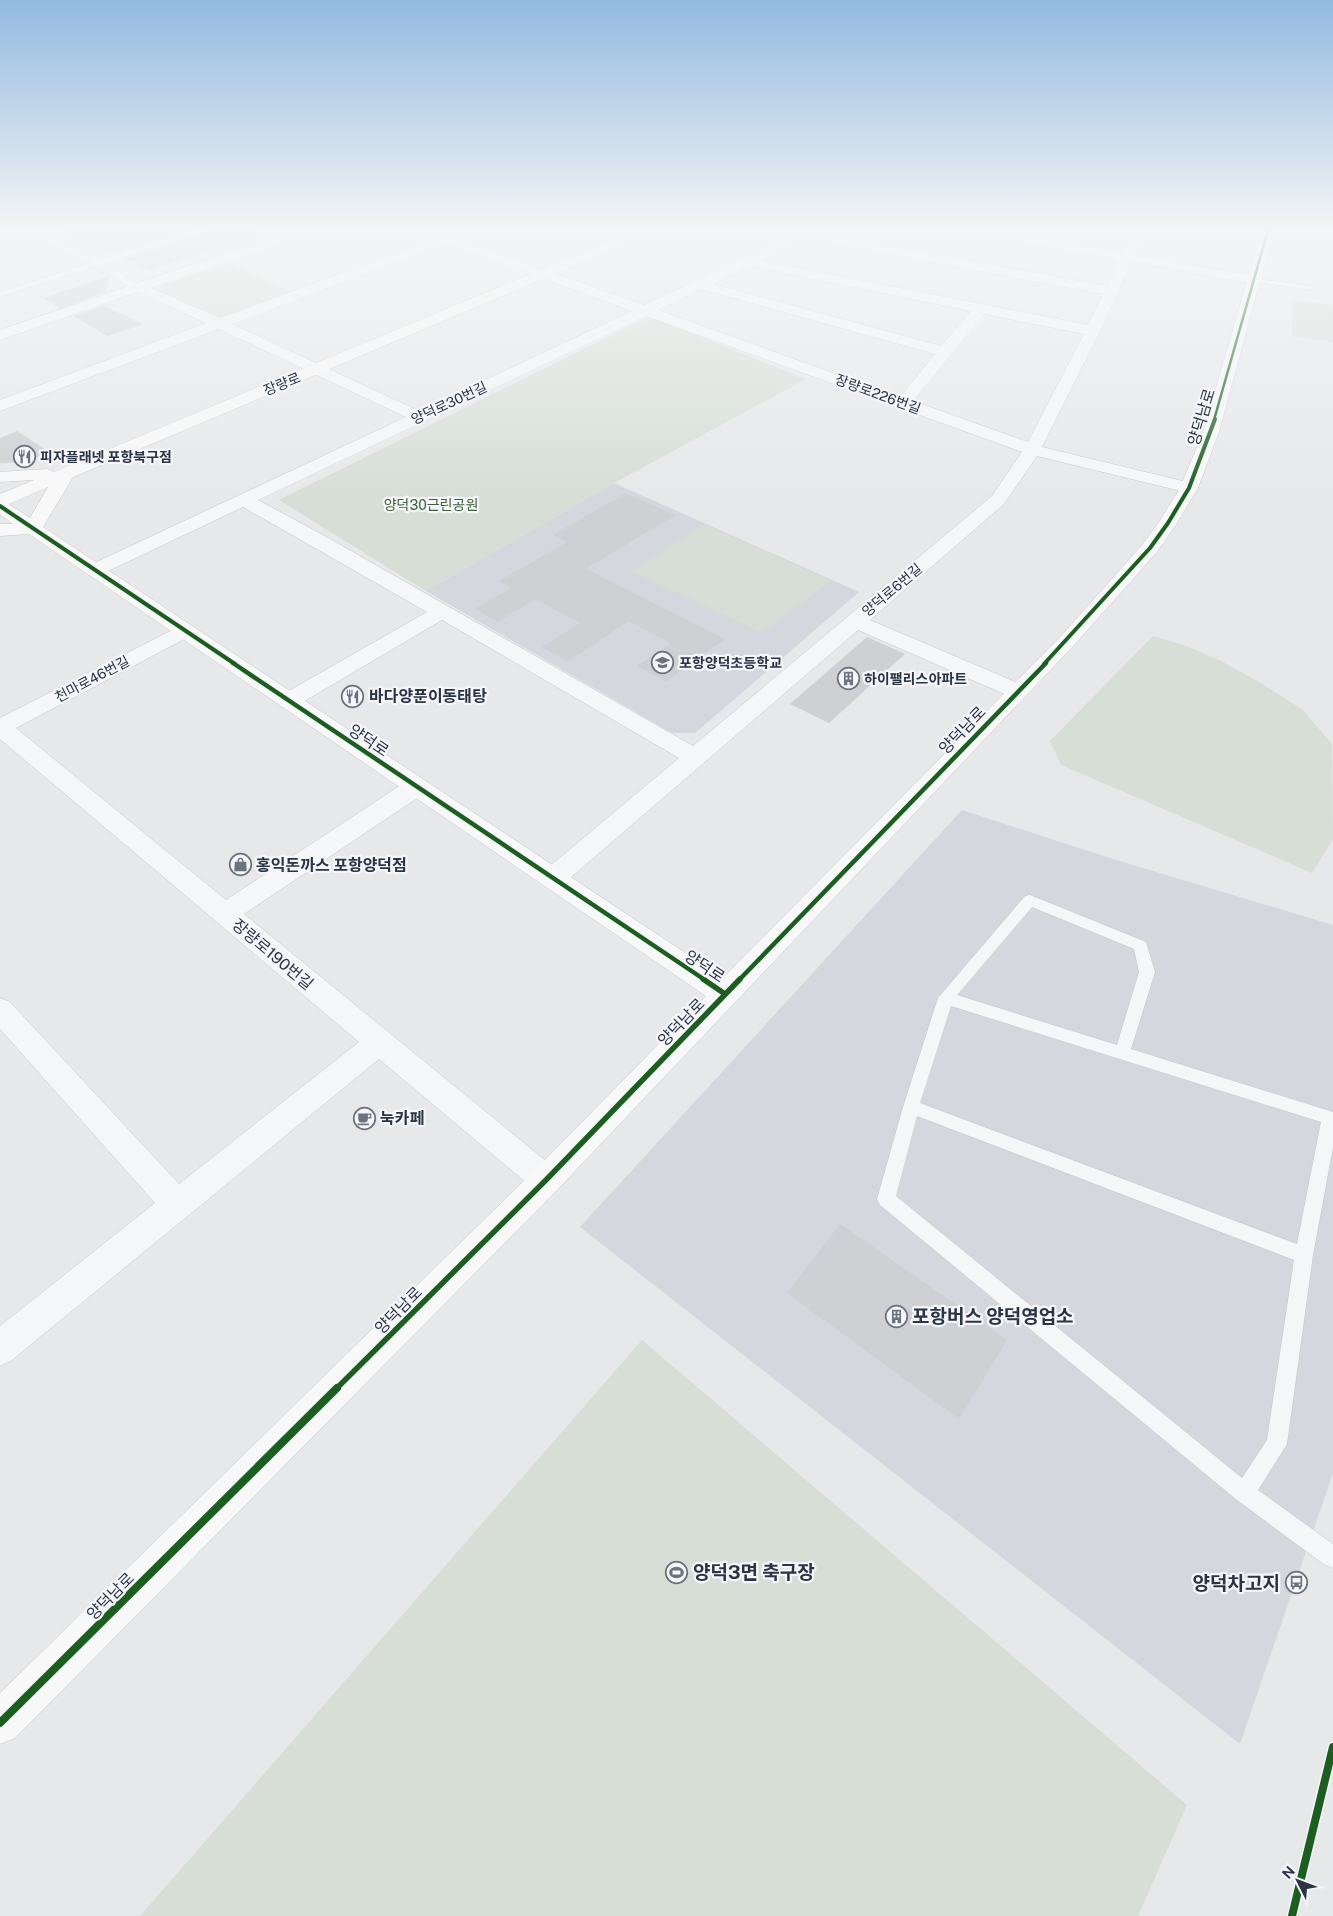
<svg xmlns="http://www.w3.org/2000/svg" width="1333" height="1916" viewBox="0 0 1333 1916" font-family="'Public Sans','Noto Sans KR',sans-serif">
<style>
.built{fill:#d4d7dd}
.green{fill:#d6ded6}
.building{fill:#ced0d3}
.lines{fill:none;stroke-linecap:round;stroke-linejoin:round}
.lane-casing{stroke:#c4c6c8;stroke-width:1}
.street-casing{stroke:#c4c6c8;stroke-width:1}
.secondary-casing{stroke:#c4c6c8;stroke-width:1}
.lane{fill:#f5f6f7;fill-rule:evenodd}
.street{fill:#f5f6f7;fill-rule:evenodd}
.secondary{fill:#f8f8f8;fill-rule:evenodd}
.cycleway-far4-casing{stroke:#f4f6f9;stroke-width:4.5}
.cycleway-far3-casing{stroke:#f4f6f9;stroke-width:5.5}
.cycleway-far2-casing{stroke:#f4f6f9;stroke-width:7}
.cycleway-far1-casing{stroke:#f4f6f9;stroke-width:9}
.cycleway-casing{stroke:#f4f6f9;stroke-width:11}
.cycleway-far4{stroke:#1b5e20;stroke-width:2.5}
.cycleway-far3{stroke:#1b5e20;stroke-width:4}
.cycleway-far2{stroke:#1b5e20;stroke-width:4.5}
.cycleway-far1{stroke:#1b5e20;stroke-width:5.5}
.cycleway{stroke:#1b5e20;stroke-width:8}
.labels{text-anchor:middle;stroke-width:4.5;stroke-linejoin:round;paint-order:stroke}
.far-street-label{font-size:14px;fill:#2b3445;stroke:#f4f6f9}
.far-poi-label{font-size:14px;font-weight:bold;fill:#2b3445;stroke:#f4f6f9;text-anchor:start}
.far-park-label{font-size:14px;fill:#3f6138;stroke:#f4f6f9}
.street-label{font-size:16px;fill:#2b3445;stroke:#f4f6f9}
.poi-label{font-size:16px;font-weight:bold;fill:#2b3445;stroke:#f4f6f9;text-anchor:start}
.near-poi-label{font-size:19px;font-weight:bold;fill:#2b3445;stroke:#f4f6f9;text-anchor:start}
</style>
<rect width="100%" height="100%" fill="#e6e8ea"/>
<!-- built -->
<path class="built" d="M 614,483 L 859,592 L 695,733 L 672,733 L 426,591 Z
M 962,810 L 1113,859 L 1333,925 L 1333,1473 L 1240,1744 L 580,1227 Z"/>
<!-- green -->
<path class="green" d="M 230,263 L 292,293 L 230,316 L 215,317 L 160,292 L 163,285 Z
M 1293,300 L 1333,305 L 1333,342 L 1292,336 Z
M 644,319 L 656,319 L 806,379 L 614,483 L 426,591 L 279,500 Z
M 704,524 L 831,581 L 761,633 L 632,571 Z
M 1153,636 L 1187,646 L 1221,661 L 1259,682 L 1303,710 L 1332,744 L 1333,839 L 1312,873 L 1061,765 L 1050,741 Z
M 642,1340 L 1187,1805 L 1138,1916 L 140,1916 Z"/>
<!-- building -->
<path class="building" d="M 61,230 L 188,230 L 113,254 Z
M 207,230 L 257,230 L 258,234 L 150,270 L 138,265 L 137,260 L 129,261 L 124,259 Z
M 109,276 L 105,292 L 60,308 L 43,298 Z
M 104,306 L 143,324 L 107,336 L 74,316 Z
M 17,431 L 49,452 L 25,462 L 0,463 L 0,438 Z
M 626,493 L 675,515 L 586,569 L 725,639 L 666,682 L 637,666 L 671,643 L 629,621 L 568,662 L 542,647 L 580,623 L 536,599 L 498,622 L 475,609 L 511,588 L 499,581 L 567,542 L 553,535 Z
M 867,637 L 905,654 L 829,723 L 790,704 Z
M 840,1224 L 1007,1340 L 959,1419 L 787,1293 Z"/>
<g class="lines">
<defs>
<path id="lane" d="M 41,230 L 54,230 L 52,238 L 101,260 L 194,230 L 205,230 L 106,263 L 129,280 L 141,285 L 141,289 C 126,290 111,274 99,265 L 0,297 L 0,292 L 93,262 L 45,241 L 47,233 L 0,245 L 0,241 Z
M 1251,278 L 1313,286 L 1317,288 L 1313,290 L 1254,282 L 1251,282 Z
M 1030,895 L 1146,942 L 1155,972 L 1131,1049 L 1333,1112 L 1333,1147 L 1313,1255 L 1287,1444 L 1258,1490 L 1333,1544 L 1333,1568 L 1325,1565 L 1237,1500 L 880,1205 L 877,1199 L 903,1107 L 938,998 L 1025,896 ZM 1032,907 L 1134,949 L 1139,972 L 1117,1045 L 957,995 ZM 951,1006 L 1321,1122 L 1297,1244 L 920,1103 ZM 917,1116 L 1294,1260 L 1267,1440 L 1242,1478 L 896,1196 Z"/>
<path id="street" d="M 294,230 L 312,230 L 311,233 L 151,288 L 220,318 L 433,239 L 416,233 L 415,230 L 433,230 L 445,234 L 453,232 L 458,233 L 460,236 L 458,239 L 644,305 L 762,250 L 790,230 L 804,230 L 1107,286 L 1119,260 L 974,234 L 968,230 L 995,230 L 1123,253 L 1134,230 L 1146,230 L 1135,255 L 1254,276 L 1261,280 L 1254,284 L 1132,262 L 1100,331 L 1042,447 L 1195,484 L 1198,488 L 1195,492 L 1189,493 L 1037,456 L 1004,504 L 870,620 L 1025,686 L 1028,691 L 1025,696 L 1017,698 L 1009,696 L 858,630 L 562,885 L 553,887 L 544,885 L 540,878 L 544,871 L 679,758 L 442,620 L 296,706 L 288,708 L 280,706 L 277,701 L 280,696 L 427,612 L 243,507 L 102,574 L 95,576 L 88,574 L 85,570 L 88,566 L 406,417 L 219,329 L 0,411 L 0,400 L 206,323 L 138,292 L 0,340 L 0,330 ZM 797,237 L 1103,294 L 1088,325 L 762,261 L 772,256 ZM 446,243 L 632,311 L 419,411 L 232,324 ZM 750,266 L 971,311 L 941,346 L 713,284 ZM 701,289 L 935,354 L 900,397 L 658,310 ZM 984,314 L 1084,334 L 1028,442 L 913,401 ZM 646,316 L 1022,452 L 992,496 L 693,746 L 323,535 L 258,500 Z
M 185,625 L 192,627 L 195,631 L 192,635 L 16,728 L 226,900 L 407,781 L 416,779 L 425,781 L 428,787 L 425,793 L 244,914 L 557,1170 L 562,1180 L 557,1190 L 546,1194 L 535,1190 L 379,1059 L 12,1360 L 0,1366 L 0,1326 L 155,1203 L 0,1029 L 0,998 L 10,1002 L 179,1184 L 359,1042 L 0,739 L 0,718 L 178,627 Z"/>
<path id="secondary" d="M 636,230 L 653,230 L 652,233 L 73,477 L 43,527 L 723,978 L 1061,636 L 1143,544 L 1159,522 L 1180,488 L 1203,432 L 1262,230 L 1274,230 L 1219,432 L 1198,488 L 1177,523 L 1157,552 L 1075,644 L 557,1190 L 15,1738 L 0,1744 L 0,1693 L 535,1170 L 706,996 L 29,534 L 0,536 L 0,524 L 13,524 L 0,514 L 0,494 L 34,480 L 0,482 L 0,472 L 47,469 L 54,472 ZM 48,487 L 30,518 L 9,504 Z"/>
</defs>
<!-- lane casing -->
<use href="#lane" class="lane-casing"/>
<!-- street casing -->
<use href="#street" class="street-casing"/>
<!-- secondary casing -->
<use href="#secondary" class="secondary-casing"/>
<!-- lane -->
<use href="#lane" class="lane"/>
<!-- street -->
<use href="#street" class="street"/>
<!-- secondary -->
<use href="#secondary" class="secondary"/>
<defs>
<path id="cycleway-far4" d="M 1214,420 L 1268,230"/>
<path id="cycleway-far3" d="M 0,506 L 235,664
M 1044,664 L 1150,548 L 1168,523 L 1189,488 L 1215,419"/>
<path id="cycleway-far2" d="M 233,663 L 705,980
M 739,980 L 1046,663"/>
<path id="cycleway-far1" d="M 703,979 L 725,994
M 336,1389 L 546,1180 L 740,979"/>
<path id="cycleway" d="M 0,1723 L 337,1388
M 1292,1916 L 1333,1747"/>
</defs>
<!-- cycleway-far4 casing -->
<use href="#cycleway-far4" class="cycleway-far4-casing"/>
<!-- cycleway-far3 casing -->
<use href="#cycleway-far3" class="cycleway-far3-casing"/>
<!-- cycleway-far2 casing -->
<use href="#cycleway-far2" class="cycleway-far2-casing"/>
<!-- cycleway-far1 casing -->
<use href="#cycleway-far1" class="cycleway-far1-casing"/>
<!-- cycleway casing -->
<use href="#cycleway" class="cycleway-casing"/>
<!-- cycleway-far4 -->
<use href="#cycleway-far4" class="cycleway-far4"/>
<!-- cycleway-far3 -->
<use href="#cycleway-far3" class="cycleway-far3"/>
<!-- cycleway-far2 -->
<use href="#cycleway-far2" class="cycleway-far2"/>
<!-- cycleway-far1 -->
<use href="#cycleway-far1" class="cycleway-far1"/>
<!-- cycleway -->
<use href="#cycleway" class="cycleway"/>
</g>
<!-- sky -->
<linearGradient id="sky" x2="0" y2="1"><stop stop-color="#93bae0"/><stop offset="0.46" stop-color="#f4f5f6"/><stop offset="1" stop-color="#f4f5f6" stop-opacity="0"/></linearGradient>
<rect width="1333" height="498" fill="url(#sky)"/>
<!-- icons -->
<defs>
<symbol id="restaurant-ring" viewBox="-11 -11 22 22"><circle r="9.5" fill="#f4f6f9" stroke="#6c737f" stroke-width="1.5"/><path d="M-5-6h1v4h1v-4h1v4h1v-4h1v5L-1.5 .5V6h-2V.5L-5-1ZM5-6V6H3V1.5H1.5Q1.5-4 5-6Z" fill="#6c737f"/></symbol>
<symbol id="school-ring" viewBox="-11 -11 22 22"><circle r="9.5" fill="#f4f6f9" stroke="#6c737f" stroke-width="1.5"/><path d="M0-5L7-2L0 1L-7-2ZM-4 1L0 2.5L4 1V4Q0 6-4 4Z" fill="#6c737f"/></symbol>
<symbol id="building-ring" viewBox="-11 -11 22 22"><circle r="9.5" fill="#f4f6f9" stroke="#6c737f" stroke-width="1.5"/><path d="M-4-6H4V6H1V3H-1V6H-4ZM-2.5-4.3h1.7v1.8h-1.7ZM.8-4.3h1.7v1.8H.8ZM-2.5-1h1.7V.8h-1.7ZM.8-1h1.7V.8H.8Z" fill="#6c737f"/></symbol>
<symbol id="shop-ring" viewBox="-11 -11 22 22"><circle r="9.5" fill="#f4f6f9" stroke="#6c737f" stroke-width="1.5"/><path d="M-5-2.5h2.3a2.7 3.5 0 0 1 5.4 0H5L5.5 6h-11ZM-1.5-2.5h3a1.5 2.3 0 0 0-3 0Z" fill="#6c737f"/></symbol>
<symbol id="cafe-ring" viewBox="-11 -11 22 22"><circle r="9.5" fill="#f4f6f9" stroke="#6c737f" stroke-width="1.5"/><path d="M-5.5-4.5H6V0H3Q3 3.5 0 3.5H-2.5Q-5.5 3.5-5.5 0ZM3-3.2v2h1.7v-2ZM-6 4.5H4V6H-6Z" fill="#6c737f"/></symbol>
<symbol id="stadium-ring" viewBox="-11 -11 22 22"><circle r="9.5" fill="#f4f6f9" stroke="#6c737f" stroke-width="1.5"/><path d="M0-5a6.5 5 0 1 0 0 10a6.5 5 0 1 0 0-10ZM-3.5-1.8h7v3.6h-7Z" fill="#6c737f"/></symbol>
<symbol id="bus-ring" viewBox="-11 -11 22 22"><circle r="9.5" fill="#f4f6f9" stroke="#6c737f" stroke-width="1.5"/><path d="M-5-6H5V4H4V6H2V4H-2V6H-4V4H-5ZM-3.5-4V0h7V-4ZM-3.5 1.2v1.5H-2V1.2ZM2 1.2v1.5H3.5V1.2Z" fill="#6c737f"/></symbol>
</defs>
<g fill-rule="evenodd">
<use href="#restaurant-ring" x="12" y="444" width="25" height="25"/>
<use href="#school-ring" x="650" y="650" width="25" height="25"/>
<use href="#building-ring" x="836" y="666" width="25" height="25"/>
<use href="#restaurant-ring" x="340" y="684" width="25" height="25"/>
<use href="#shop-ring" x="228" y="852" width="25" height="25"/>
<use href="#cafe-ring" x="352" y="1106" width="25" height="25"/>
<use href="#building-ring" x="884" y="1304" width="25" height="25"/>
<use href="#stadium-ring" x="664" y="1560" width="25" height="25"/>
<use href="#bus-ring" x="1284" y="1570" width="25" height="25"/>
</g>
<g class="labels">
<!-- far-street labels -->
<g class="far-street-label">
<text transform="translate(282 384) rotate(-22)" y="5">장량로</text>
<text transform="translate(878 394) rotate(20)" y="5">장량로226번길</text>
<text transform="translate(449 403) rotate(-25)" y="5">양덕로30번길</text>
<text transform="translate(892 590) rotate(-40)" y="5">양덕로6번길</text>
<text transform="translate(92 679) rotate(-28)" y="5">천마로46번길</text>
</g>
<!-- far-poi labels -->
<g class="far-poi-label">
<text x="40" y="462">피자플래넷 포항북구점</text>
<text x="679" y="668">포항양덕초등학교</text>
<text x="864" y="684">하이팰리스아파트</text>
</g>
<!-- far-park labels -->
<g class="far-park-label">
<text x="431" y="510">양덕30근린공원</text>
</g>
<!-- street labels -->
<g class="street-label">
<text transform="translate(1201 417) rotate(-73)" y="6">양덕남로</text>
<text transform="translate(962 730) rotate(-46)" y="6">양덕남로</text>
<text transform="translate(369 740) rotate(34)" y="6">양덕로</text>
<text transform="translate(273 954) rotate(40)" y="6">장량로190번길</text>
<text transform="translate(705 966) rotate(34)" y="6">양덕로</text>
<text transform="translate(681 1022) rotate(-46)" y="6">양덕남로</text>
<text transform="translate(398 1310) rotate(-45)" y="6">양덕남로</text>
<text transform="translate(110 1596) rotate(-45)" y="6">양덕남로</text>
</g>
<!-- poi labels -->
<g class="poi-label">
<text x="369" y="702">바다양푼이동태탕</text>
<text x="256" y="871">홍익돈까스 포항양덕점</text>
<text x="380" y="1124">눅카페</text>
</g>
<!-- near-poi labels -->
<g class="near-poi-label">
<text x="912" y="1323">포항버스 양덕영업소</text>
<text x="693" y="1579">양덕3면 축구장</text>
<text x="1280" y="1590" text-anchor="end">양덕차고지</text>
</g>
</g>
<!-- north arrow -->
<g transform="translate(1298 1881) rotate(312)" stroke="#f4f6f9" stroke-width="4" paint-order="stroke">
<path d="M0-4L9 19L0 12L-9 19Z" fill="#2b3445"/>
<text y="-8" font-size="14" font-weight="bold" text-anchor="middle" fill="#2b3445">N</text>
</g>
</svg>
